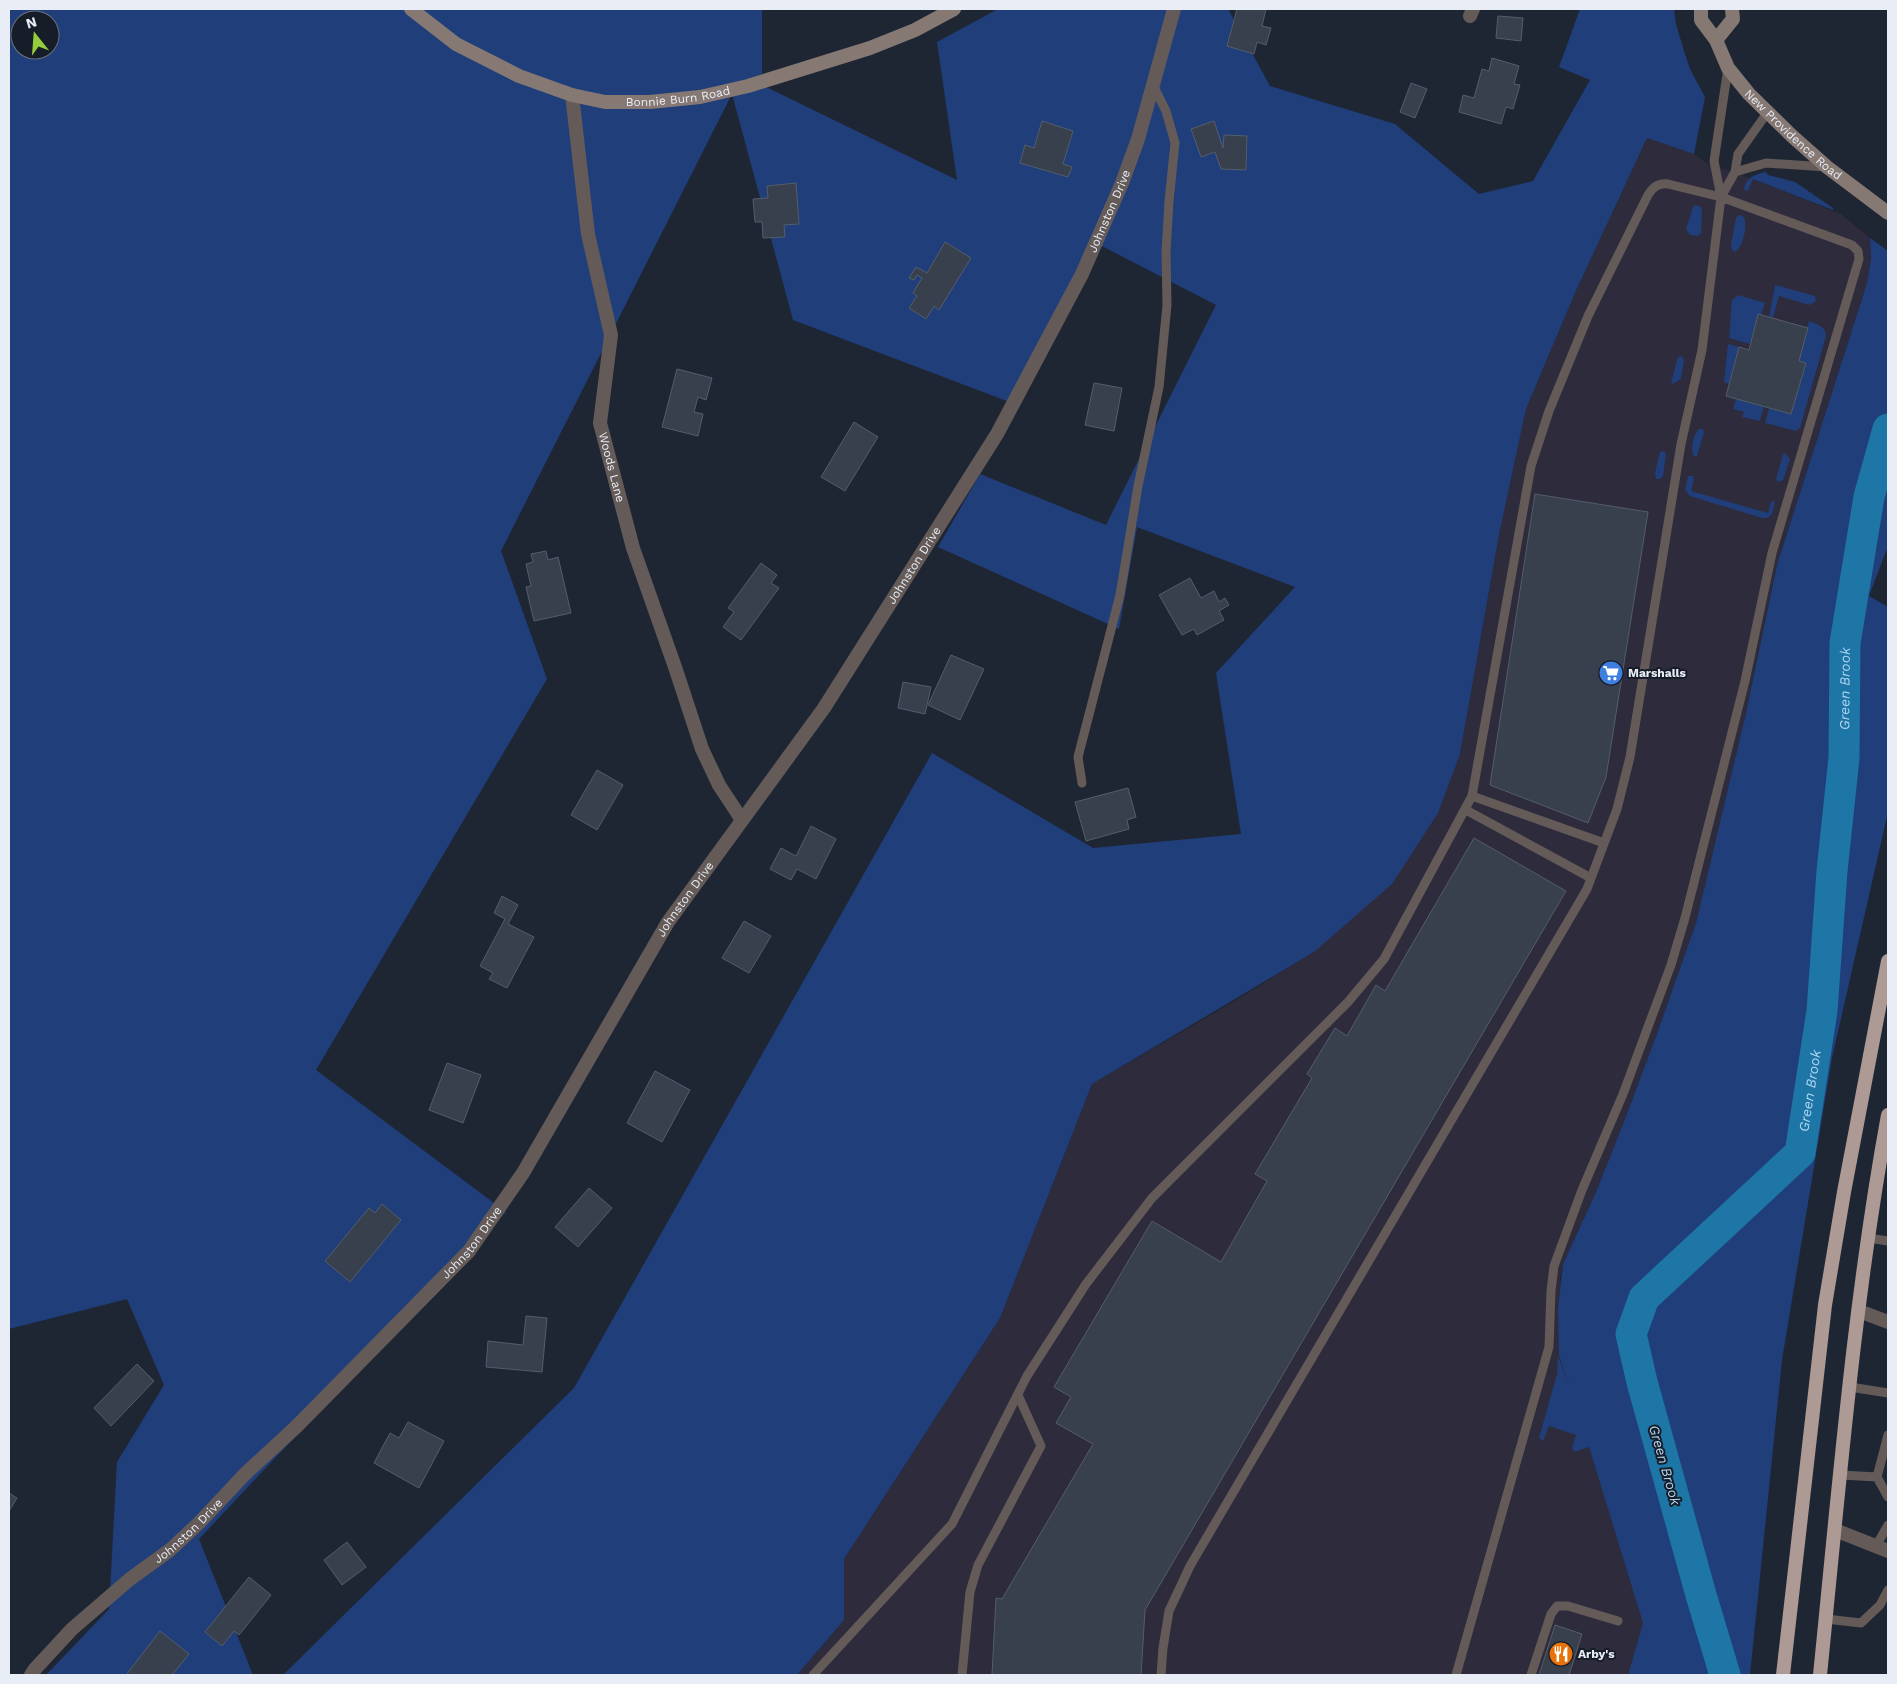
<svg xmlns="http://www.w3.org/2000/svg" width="1897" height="1684" viewBox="0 0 1897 1684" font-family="'Work Sans',sans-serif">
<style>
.commercial{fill:#2e2b3c}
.green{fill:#203e7a;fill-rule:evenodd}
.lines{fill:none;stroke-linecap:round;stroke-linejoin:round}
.river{stroke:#1d76a6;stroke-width:31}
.building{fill:#38404e;stroke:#545d6b}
.service{stroke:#645b58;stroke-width:9}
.minor{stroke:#645b58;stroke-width:14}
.tertiary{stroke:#645b58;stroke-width:14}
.secondary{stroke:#867974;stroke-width:14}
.trunk{stroke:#ad9a94;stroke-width:14}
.labels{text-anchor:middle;stroke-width:4;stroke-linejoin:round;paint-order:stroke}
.street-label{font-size:12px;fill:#e8edf6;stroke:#161d29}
.poi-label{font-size:12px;font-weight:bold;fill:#e8edf6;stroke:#161d29;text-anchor:start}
.water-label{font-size:14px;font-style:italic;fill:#aed5f0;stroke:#161d29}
</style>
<rect width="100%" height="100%" fill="#1f2633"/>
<!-- commercial -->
<path class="commercial" d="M 1647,138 L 1694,154 L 1708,164 L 1753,179 L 1841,214 L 1870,238 L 1871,258 L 1867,283 L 1777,565 L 1746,713 L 1696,923 L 1658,1031 L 1625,1119 L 1596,1192 L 1563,1264 L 1560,1278 L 1589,1447 L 1644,1623 L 1628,1675 L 797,1675 L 844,1620 L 844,1559 L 1000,1318 L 1092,1084 L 1228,1005 L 1314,952 L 1460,754 L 1499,535 L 1526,409 L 1575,293 Z"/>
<!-- green -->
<path class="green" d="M 9,9 L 762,9 L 762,85 L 957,180 L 937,42 L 998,9 L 1228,9 L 1270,86 L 1395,124 L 1479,194 L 1533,181 L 1590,80 L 1559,67 L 1580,9 L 1674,9 L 1676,24 L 1684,51 L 1690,69 L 1705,97 L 1694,154 L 1647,138 L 1575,293 L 1526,409 L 1499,535 L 1460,754 L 1438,813 L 1392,884 L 1314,952 L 1092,1084 L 1000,1318 L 844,1559 L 844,1620 L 797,1675 L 283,1675 L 574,1388 L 932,753 L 1093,848 L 1241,834 L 1216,673 L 1295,587 L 1137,527 L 1119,629 L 938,547 L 980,474 L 1106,525 L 1216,305 L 1100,245 L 1020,406 L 793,320 L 732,94 L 501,551 L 547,679 L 316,1070 L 506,1212 L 199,1539 L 253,1675 L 46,1675 L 109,1609 L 117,1462 L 164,1385 L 127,1299 L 9,1329 ZM 20,20 L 50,20 L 50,50 L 20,50 Z
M 1766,172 L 1768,175 L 1795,182 L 1833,208 L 1833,210 L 1753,179 L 1748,191 L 1744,190 C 1745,178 1755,174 1766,172 Z
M 1695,205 L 1700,206 L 1702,211 L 1701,233 L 1698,236 L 1690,235 L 1686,229 L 1693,207 Z
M 1739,215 L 1744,217 C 1748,226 1743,247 1735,252 L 1732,250 L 1731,245 L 1736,218 Z
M 1870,238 L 1888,251 L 1888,546 L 1869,596 L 1888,607 L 1888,812 L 1832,1058 L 1782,1360 L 1750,1675 L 1628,1675 L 1643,1623 L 1589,1447 L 1574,1452 L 1572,1447 L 1576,1435 L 1549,1426 L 1543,1441 L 1539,1438 L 1557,1374 L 1558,1356 L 1569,1385 L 1559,1355 L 1558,1309 L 1563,1264 L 1596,1192 L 1625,1119 L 1658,1031 L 1696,923 L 1746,713 L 1777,565 L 1867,283 L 1871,258 Z
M 1775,285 L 1815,296 L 1816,301 L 1809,305 L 1779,296 L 1773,318 L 1769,317 Z
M 1738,295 L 1765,303 L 1761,315 L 1758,314 L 1750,344 L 1729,338 L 1732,300 Z
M 1809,321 C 1817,324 1826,326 1826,336 L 1800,428 L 1796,431 L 1765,423 L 1769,408 L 1791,414 L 1806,363 L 1799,361 Z
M 1728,344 L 1739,347 L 1729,384 L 1724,382 Z
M 1682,356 L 1684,361 L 1681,379 L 1673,384 L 1671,382 L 1678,357 Z
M 1736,399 L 1764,406 L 1760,421 L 1742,417 L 1744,412 L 1733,409 Z
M 1699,429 L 1703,429 L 1704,432 L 1697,456 L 1694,456 C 1690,450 1693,434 1699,429 Z
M 1664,451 L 1666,454 L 1663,476 L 1660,479 L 1656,479 L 1655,473 L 1660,452 Z
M 1785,453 L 1790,459 L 1783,480 L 1778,482 L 1776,479 L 1783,455 Z
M 1688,476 L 1693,476 L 1694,479 L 1691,491 L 1768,513 L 1771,502 L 1775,501 L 1772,514 L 1767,518 L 1762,518 L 1690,496 L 1685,490 Z"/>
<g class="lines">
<!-- river -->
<path class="river" id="s1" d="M 1725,1675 L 1701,1595 L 1642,1382 L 1631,1334 L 1644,1298 L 1800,1153 L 1822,1011 L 1832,871 L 1844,758 L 1845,643 L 1869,497 L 1888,429"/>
</g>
<!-- building -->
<path class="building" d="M 1237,9 L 1266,9 L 1262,26 L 1271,28 L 1266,45 L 1257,42 L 1254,54 L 1227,46 Z
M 1498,16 L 1523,18 L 1521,41 L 1496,38 Z
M 1492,58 L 1519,66 L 1514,84 L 1520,85 L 1513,109 L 1506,107 L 1501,124 L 1459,112 L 1463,95 L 1474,98 L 1482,69 L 1489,71 Z
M 1411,83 L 1427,89 L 1415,118 L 1400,112 Z
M 1042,121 L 1073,131 L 1063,164 L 1072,167 L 1068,177 L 1020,163 L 1025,145 L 1034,148 Z
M 1214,121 L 1223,148 L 1224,135 L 1247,136 L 1246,170 L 1221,169 L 1215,152 L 1201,157 L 1191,129 Z
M 796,183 L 799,224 L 784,225 L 785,237 L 763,238 L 762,222 L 755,222 L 753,199 L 768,198 L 767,186 Z
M 945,242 L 971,258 L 939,310 L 934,306 L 926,319 L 909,308 L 917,296 L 913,293 L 922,278 L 917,275 L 914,280 L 909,278 L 916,267 L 927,273 Z
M 1758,314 L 1808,328 L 1799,361 L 1806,363 L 1791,414 L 1726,396 L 1739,347 L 1749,350 Z
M 677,369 L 712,378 L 706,400 L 698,397 L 694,412 L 703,414 L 698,436 L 662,427 Z
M 1094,383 L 1122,388 L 1114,431 L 1085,425 Z
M 854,422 L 878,437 L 845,491 L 821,477 Z
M 1535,494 L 1648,512 L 1606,777 L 1588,823 L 1490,785 Z
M 546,551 L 548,560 L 558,557 L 571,613 L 534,621 L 526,587 L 531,586 L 526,564 L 533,562 L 531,554 Z
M 761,563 L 777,575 L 771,583 L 779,588 L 741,640 L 723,627 L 734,612 L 728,608 Z
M 1190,578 L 1201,598 L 1214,591 L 1219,602 L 1225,598 L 1229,605 L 1219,611 L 1224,620 L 1197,635 L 1194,629 L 1182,635 L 1159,595 Z
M 951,655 L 984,669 L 960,720 L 928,705 Z
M 903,682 L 931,687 L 925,714 L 898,708 Z
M 597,770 L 623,785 L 597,830 L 571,815 Z
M 1128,788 L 1136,817 L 1127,820 L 1129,829 L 1086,841 L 1075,802 Z
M 811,826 L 836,839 L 816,879 L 797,869 L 791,880 L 770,869 L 781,848 L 796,856 Z
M 1474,838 L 1566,891 L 1145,1610 L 1141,1675 L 992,1675 L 996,1598 L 1002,1599 L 1093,1444 L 1056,1423 L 1071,1397 L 1054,1387 L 1152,1221 L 1221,1262 L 1267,1181 L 1255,1174 L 1312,1078 L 1307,1074 L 1335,1028 L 1347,1036 L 1376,985 L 1385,991 Z
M 502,896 L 518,905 L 508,924 L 534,937 L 507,988 L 489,979 L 493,973 L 480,966 L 505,919 L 494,913 Z
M 744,921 L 771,936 L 749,973 L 722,958 Z
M 447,1063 L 481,1075 L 463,1123 L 429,1110 Z
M 655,1071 L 690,1090 L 662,1142 L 627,1123 Z
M 589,1188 L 612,1208 L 578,1247 L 555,1227 Z
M 382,1204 L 401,1220 L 350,1282 L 325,1261 L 369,1208 L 375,1213 Z
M 526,1316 L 547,1318 L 542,1372 L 486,1367 L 488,1341 L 523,1345 Z
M 137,1364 L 154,1381 L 111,1426 L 94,1408 Z
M 408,1422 L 444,1441 L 419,1488 L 374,1463 L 390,1433 L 399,1438 Z
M 9,1493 L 17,1498 L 9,1511 Z
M 347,1542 L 366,1567 L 342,1585 L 324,1560 Z
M 249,1577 L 271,1595 L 239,1635 L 234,1631 L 222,1646 L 205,1632 Z
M 1555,1625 L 1582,1634 L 1569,1675 L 1539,1675 Z
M 160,1631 L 189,1654 L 172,1675 L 126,1675 Z"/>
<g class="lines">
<!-- service -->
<path class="service" d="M 1735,172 L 1766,163 L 1827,167
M 1721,197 L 1714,161 L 1728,68
M 1082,783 L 1078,757 L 1120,595 L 1138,486 L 1159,387 L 1167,305 L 1166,252 L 1169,201 L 1175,143 L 1166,111 L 1153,85
M 1472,796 L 1604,843
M 1466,810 L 1591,878
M 1868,1238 L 1888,1241
M 1850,1387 L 1888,1393
M 1841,1475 L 1877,1477 L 1888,1435
M 1877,1477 L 1888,1497
M 1876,1546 L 1888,1525
M 1826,1619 L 1861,1623 L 1880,1605 L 1888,1590
M 813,1675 L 952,1524 L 1027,1376 L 1086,1284 L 1152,1198 L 1348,1002 L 1384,959 L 1472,796 L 1531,466 L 1549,411 L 1588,316 L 1648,195 C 1653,187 1658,183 1668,184 L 1721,197 L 1852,245 L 1858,251 L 1859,259 L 1772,553 L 1745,681 L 1685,918 L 1671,965 L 1623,1094 L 1582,1190 L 1554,1266 L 1551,1291 L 1549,1347 L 1456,1675
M 962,1675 L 970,1592 L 978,1565 L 1041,1446 L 1018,1395
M 1161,1675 L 1163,1648 L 1169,1611 L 1190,1566 L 1587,889 L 1617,809 L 1630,757 L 1681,444 L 1702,350 L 1721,197 L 1735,172 L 1738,154 L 1767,113
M 1531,1675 L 1551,1614 L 1557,1606 L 1568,1606 L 1618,1621"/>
<!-- minor -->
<g class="minor">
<path d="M 1470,16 L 1473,9"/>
<path id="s2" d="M 572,95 L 588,234 L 611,335 L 600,423 L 633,548 L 675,667 L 702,749 L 719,785 L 742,820"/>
<path d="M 1859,1311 L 1888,1322"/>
<path d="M 1835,1530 L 1888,1551"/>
</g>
<!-- tertiary -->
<path class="tertiary" id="s3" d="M 31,1675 L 35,1669 L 72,1629 L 130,1579 L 170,1550 L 199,1523 L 245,1474 L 297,1426 L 469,1251 L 523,1173 L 668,922 L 824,708 L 997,434 L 1082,274 L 1122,183 L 1138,139 L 1174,9"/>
<!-- secondary -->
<g class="secondary">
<path id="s4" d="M 411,9 L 456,44 L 519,76 L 572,95 L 605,102 L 650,102 L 700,97 L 748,86 L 870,48 L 915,30 L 954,9"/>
<path id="s5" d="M 1701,9 L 1701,20 L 1716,40 L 1728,68 L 1749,94 L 1792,136 L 1827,167 L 1888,213"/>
<path d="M 1716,40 L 1733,19 L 1732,9"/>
</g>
<!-- trunk -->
<path class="trunk" d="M 1783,1675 L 1825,1305 L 1844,1192 L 1888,961
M 1820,1675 C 1839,1488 1854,1300 1888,1115"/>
</g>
<!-- icons -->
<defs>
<symbol id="supermarket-disc" viewBox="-11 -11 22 22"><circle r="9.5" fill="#3f7fe0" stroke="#161d29"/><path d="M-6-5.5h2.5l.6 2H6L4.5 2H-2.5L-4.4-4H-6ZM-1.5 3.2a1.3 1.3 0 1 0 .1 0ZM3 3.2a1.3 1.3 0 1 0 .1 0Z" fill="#fff"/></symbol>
<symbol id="restaurant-disc" viewBox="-11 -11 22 22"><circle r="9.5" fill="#e8710a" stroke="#161d29"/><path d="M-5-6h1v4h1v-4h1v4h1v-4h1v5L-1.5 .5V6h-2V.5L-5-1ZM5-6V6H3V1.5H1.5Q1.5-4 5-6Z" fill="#fff"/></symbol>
</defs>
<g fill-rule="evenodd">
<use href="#supermarket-disc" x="1597" y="659" width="28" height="28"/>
<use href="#restaurant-disc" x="1547" y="1640" width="28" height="28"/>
</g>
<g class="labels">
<!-- street labels -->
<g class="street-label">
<text dy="4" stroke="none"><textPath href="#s4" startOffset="291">Bonnie Burn Road</textPath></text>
<text dy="4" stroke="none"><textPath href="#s5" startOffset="160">New Providence Road</textPath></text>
<text dy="4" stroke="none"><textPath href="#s3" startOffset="1834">Johnston Drive</textPath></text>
<text dy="4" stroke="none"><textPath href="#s2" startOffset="378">Woods Lane</textPath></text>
<text dy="4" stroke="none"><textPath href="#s3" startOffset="1429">Johnston Drive</textPath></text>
<text dy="4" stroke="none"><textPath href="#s3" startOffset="1024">Johnston Drive</textPath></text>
<text dy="4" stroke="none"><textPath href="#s3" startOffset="619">Johnston Drive</textPath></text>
<text dy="4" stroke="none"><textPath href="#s3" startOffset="214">Johnston Drive</textPath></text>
</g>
<!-- poi labels -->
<g class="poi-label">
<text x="1628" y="677">Marshalls</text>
<text x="1578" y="1658">Arby's</text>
</g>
<!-- water labels -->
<g class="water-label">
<text dy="5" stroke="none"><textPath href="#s1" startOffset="1072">Green Brook</textPath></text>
<text dy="5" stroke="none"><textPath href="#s1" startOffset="668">Green Brook</textPath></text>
<text transform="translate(1665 1465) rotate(74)" y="5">Green Brook</text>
</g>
</g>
<!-- border -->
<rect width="1897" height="1684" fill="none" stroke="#e8edf6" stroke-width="20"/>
<!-- north arrow -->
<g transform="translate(35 35) rotate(343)"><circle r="24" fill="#161d29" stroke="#6a707b"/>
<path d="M0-4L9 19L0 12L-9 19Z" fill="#94cc3b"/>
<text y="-8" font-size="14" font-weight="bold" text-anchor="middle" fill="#e8edf6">N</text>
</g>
</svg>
